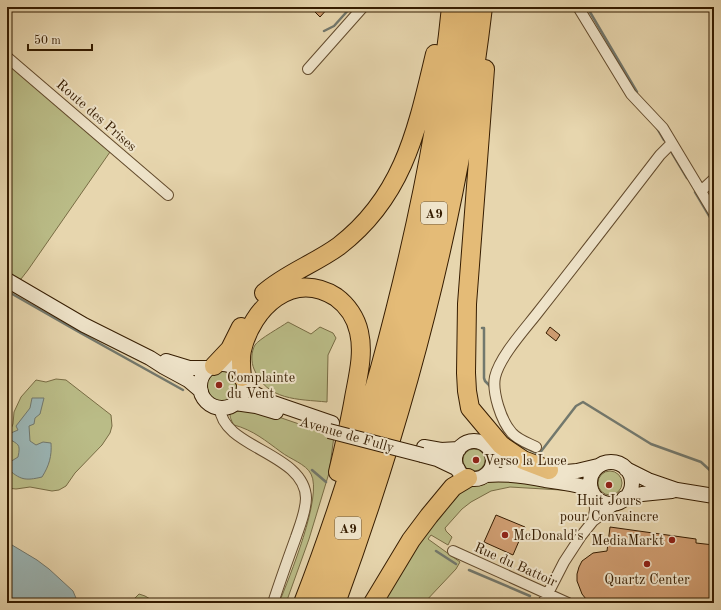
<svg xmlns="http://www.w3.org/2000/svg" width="721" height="610" viewBox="0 0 721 610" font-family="'Old Standard TT',serif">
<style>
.green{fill:#babc87;stroke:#786c44}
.water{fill:#9bb6b6;stroke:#72786d}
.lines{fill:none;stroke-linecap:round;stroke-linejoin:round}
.stream{stroke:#72786d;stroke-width:2.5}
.building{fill:#cf9d71;stroke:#351c00}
.minor-casing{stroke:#624a2c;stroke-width:12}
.secondary-casing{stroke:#351c00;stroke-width:16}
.motorway-casing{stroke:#351c00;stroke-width:20}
.minor{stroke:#efe4ca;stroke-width:10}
.secondary{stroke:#efe4ca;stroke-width:14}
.motorway{stroke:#e4bb77;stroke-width:18}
.secondary-bridge-casing{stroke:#351c00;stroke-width:16;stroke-linecap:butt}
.secondary-bridge{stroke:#efe4ca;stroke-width:14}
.poi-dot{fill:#8f2418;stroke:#efe4ca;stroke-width:1.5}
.labels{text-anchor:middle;stroke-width:4;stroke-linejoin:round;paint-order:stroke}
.shield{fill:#efe4ca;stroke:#6d583d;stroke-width:1}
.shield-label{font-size:13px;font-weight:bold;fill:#351c00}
.street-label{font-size:14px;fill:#351c00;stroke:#efe4ca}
.poi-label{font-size:14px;fill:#351c00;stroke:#efe4ca;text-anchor:start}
</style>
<rect width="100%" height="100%" fill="#e7d6ae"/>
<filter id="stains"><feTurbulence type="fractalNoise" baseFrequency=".005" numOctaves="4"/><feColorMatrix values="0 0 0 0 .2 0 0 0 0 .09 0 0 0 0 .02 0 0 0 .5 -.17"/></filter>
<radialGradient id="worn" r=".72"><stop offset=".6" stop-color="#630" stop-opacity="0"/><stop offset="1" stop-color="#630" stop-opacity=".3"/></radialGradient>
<!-- green -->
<path class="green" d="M 7,63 L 110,152 L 28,270 L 21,279 L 17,280 L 7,275 Z
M 288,322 L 311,334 L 320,327 L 333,333 L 336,338 L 328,355 L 327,402 C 298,399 267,401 254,369 C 251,362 251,352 255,345 C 259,339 281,327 288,322 Z
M206 386a16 16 0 1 1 32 0a16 16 0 1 1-32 0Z
M 56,379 L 66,380 L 111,415 L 112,426 L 110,433 L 102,445 L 75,473 L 66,486 L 59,490 L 52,491 L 30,487 L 16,489 L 7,488 L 7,438 L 13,424 L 14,412 L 21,397 L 36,380 L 46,382 Z
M 240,407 L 267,413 L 334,436 L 329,473 L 309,539 L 286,603 L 279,603 C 289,578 323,496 311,474 C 306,464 290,459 281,452 C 266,441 253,430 234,425 C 228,415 228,411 240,407 Z
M463 460a11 11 0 1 1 22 0a11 11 0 1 1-22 0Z
M598 483a12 12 0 1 1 24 0a12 12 0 1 1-24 0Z
M 492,480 L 508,480 L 578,491 L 510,487 L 491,491 L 471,502 L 462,509 L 445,528 L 446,531 L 452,537 L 448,545 L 431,535 L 428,539 L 460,562 L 456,569 L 424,603 L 381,603 L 399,572 L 453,496 L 471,486 L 482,485 Z
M 139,594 L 145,596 L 157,603 L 112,603 L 114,600 L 116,600 C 130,604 130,603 139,594 Z"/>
<!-- water -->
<path class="water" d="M 32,398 L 44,398 L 40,414 L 35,418 L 34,424 L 29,426 L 30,441 L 36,445 L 43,442 L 51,443 C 52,456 49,466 42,477 C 25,481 20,480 7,468 L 10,462 L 18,457 C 21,443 18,445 8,438 L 11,433 L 18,430 L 16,426 L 30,408 Z
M 7,542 L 37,560 L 49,569 L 73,591 L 78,603 L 7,603 Z"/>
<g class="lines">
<!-- stream -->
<path class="stream" d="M 587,7 L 637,92
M 324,31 L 334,26 L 351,7
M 657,128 L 664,140
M 672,153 L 687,178
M 695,192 L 714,224
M 7,291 L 77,331 L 183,390
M 482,328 L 484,328 L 484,378 L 485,381 L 489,385 L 490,387
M 520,445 L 539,454 L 576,406 L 583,402 L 651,444 L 701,462 L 714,474
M 312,470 L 326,482
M 436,551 L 456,564
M 469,570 L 530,596"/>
</g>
<!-- building -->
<path class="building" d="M 317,7 L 329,7 L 320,17 L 314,11 Z
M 550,327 L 560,335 L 556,341 L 546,333 Z
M 496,515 L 525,527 L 513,555 L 484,542 Z
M 610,527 L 696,539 L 696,543 L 714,545 L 714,603 L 596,603 L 586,599 L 582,594 L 577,581 L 577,574 L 579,567 L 582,561 L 593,553 L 607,551 Z"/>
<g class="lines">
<defs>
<path id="minor" d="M 578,7 L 631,94 L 663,128 L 714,213
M 7,57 L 168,195
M 308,69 L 363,7
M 701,191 L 714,179
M 220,408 C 222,448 305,453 306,498 C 306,511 300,525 296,537 C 288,559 280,581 273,603
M 536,447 C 528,443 518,440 512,433 C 501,421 492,392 495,377 C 500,356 526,328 539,311 C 580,259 620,207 660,155 L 672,143
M 593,521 L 595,510 L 594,495
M 453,551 L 568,603
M 543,603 L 564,562 L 581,536 L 593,521 L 620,501"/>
<path id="secondary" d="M 7,280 L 84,325 L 150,358 L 164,367 L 188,380 L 201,391
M 166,361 L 189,368 L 210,368
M200 386a22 22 0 1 1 44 0a22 22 0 1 1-44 0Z
M 244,382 L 254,393 L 268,401 L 332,423
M 235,403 L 256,406 L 276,412
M455 460a19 19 0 1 1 38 0a19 19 0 1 1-38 0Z
M 424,447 L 441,450 L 459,449
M 492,452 L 508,463 L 525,468 L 566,472 L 577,471 L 598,466
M 422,455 L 437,459 L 458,469
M590 483a21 21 0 1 1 42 0a21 21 0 1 1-42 0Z
M 626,469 L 648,480 L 677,490 L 714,496
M 486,475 C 506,473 526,476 545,480 C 561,482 576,484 591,489
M 624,498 L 642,494 L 672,491"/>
<path id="motorway" d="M 485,69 L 467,304 L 466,373 L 467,391 L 470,408 L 501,445 L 523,460 L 549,470
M 264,293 C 285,274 316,263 339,246 C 404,196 417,129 435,54
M 214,366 L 230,349 L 241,327
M 242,377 C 241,368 240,358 242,350 C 252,308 292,269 336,297 C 347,305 356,318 359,332 C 364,354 358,376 354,398 C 350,422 344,447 338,472
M 303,603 C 333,526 358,447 380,368 C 412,250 439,129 451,7
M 320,603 C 393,410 443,211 469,7
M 336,603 C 407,410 459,211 483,7
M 373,603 L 411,540 L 429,516 L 453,487 L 468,478"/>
</defs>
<!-- minor casing -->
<use href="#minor" class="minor-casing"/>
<!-- secondary casing -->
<use href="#secondary" class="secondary-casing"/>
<!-- motorway casing -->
<use href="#motorway" class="motorway-casing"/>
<!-- minor -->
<use href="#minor" class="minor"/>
<!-- secondary -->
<use href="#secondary" class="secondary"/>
<!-- motorway -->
<use href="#motorway" class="motorway"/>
<defs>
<path id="secondary-bridge" d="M 329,431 L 422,455"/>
</defs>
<!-- secondary-bridge casing -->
<use href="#secondary-bridge" class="secondary-bridge-casing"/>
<!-- secondary-bridge -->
<use href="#secondary-bridge" class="secondary-bridge"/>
</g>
<!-- markers -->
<g class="poi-dot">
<circle cx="219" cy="385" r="4"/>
<circle cx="476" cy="460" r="4"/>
<circle cx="609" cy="485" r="4"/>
<circle cx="505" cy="535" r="4"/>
<circle cx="672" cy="540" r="4"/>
<circle cx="647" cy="564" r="4"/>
</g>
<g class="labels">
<!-- shield labels -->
<g class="shield">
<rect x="421" y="202" width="26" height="22" rx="3"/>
<rect x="335" y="517" width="26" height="22" rx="3"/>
</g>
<g class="shield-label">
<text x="434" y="218">A9</text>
<text x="348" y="533">A9</text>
</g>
<!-- street labels -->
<g class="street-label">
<text transform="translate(97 115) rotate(41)" y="5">Route des Prises</text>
<text transform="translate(347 434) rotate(16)" y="5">Avenue de Fully</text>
<text transform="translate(516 564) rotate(24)" y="5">Rue du Battoir</text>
</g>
<!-- poi labels -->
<g class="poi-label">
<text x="227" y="382">Complainte<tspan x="227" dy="16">du Vent</tspan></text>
<text x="484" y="465">Verso la Luce</text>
<text x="609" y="505" text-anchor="middle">Huit Jours<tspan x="609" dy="16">pour Convaincre</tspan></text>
<text x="513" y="540">McDonald's</text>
<text x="664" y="545" text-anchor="end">MediaMarkt</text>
<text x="647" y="584" text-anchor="middle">Quartz Center</text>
</g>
</g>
<!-- margin -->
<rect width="721" height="610" fill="none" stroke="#e7d6ae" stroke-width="24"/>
<rect x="8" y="8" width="705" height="594" fill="none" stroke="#351c00" stroke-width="2"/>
<rect x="12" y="12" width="697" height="586" fill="none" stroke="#351c00"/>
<!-- scale -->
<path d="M28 44v6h64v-6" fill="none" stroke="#351c00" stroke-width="2"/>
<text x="34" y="44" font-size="12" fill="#351c00" stroke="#efe4ca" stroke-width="3" paint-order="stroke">50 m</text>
<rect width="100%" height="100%" filter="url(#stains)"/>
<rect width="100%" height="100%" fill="url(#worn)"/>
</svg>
